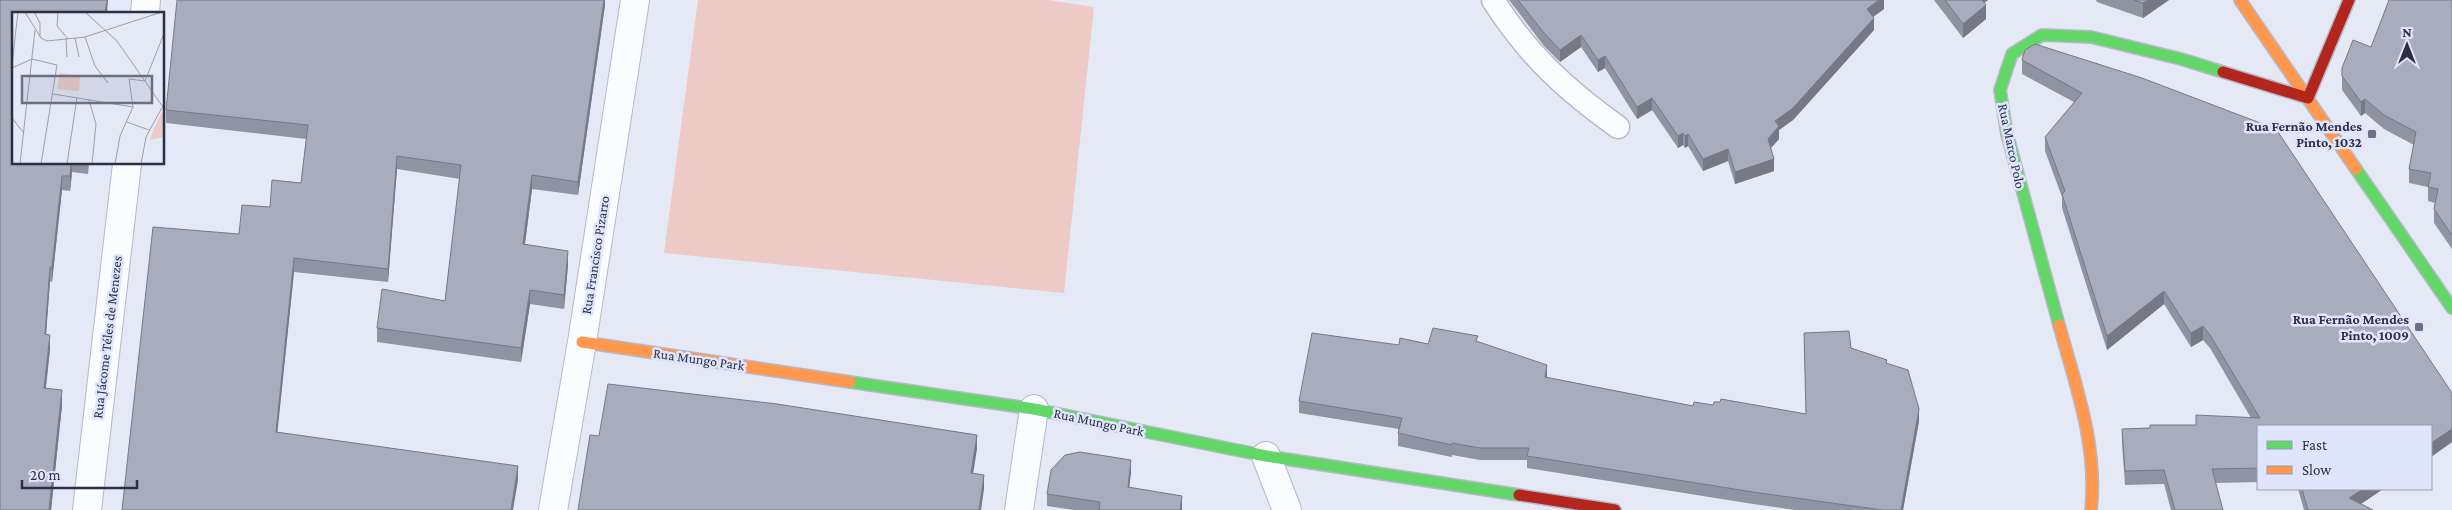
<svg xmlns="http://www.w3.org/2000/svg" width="2452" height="510" viewBox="0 0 2452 510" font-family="'Crimson Pro',serif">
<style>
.garden{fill:#eecac7}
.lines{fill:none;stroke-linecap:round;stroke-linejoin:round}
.lane-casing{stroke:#b5b9c8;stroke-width:25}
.street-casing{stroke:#b5b9c8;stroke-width:30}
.fast-casing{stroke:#b5b9c8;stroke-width:14}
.slow-casing{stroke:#b5b9c8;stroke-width:14}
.jam-casing{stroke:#b5b9c8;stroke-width:14}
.lane{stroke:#fbfcfe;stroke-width:22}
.street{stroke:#fbfcfe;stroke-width:28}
.fast{stroke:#63d668;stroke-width:11}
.slow{stroke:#ff974d;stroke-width:11}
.jam{stroke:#b3261e;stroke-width:11}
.wall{fill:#9094a2}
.shaded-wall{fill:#767884}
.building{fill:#a8acbc;stroke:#767884}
.poi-dot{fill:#6b7083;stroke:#dfe5fc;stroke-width:2}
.labels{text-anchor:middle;stroke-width:5;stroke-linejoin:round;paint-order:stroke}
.poi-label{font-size:14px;font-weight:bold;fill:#2a2f45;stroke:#dfe5fc;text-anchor:end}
.street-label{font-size:14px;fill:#2a2f45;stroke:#dfe5fc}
.inset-road{fill:none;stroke:#9a9faf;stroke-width:1}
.view{fill:#6b7083;fill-opacity:0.15;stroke:#6b7083;stroke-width:2.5}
.inset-edge{fill:none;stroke:#2a2f45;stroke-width:2.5}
</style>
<rect width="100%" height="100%" fill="#e5e9f6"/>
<!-- garden -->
<path class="garden" d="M 698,0 L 1048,0 L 1094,7 L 1064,293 L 664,253 Z"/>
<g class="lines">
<defs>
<path id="lane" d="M 1493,0 C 1528,55 1565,89 1618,127"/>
<path id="street" d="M 145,14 L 146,0
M 1266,456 L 1287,510
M 87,510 L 127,164
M 553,510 L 582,342 L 635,0
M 1019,510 L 1034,409"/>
<path id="fast" d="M 2356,169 L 2452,308
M 2059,325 L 2007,134 L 2000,90 L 2012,54 L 2042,35 L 2091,37 L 2181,59 L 2223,72
M 850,382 L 1034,409 L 1266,456 L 1519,495"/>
<path id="slow" d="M 2240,0 L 2356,169
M 2059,325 C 2076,386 2098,447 2091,510
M 582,342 L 850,382"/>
<path id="jam" d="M 2223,72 L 2308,98 L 2349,0
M 1519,495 L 1615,510"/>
</defs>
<!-- lane casing -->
<use href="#lane" class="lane-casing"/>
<!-- street casing -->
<use href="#street" class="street-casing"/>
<!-- fast casing -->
<use href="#fast" class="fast-casing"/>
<!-- slow casing -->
<use href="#slow" class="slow-casing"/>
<!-- jam casing -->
<use href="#jam" class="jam-casing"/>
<!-- lane -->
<use href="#lane" class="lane"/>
<!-- street -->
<use href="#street" class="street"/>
<!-- fast -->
<use href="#fast" class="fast"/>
<!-- slow -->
<use href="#slow" class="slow"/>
<!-- jam -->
<use href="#jam" class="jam"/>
</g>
<!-- wall -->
<path class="wall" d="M 605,0 L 605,5 L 578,195 L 532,189 L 525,244 L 568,265 L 564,309 L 530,304 L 521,362 L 377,342 L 377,328 L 445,301 L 460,179 L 397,169 L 388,282 L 294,272 L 277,433 L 518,480 L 122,510 L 239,234 L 270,207 L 301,183 L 306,139 L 166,123 L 166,110 Z
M 1509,0 L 1884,0 L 1884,9 L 1873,17 L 1874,30 L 1793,120 L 1779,130 L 1779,139 L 1771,148 L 1774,171 L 1735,184 L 1728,161 L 1703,171 L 1688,146 L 1685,148 L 1683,145 L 1678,148 L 1652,110 L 1637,119 L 1605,68 L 1598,72 L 1581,47 L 1560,62 L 1544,46 Z
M 1934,0 L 1988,0 L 1984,3 L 1986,19 L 1963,38 Z
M 2096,0 L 2169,0 L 2143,18 L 2097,2 Z
M 2452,0 L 2452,249 L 2434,223 L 2434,209 L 2435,203 L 2428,201 L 2428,187 L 2409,183 L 2409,169 L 2414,145 L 2384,129 L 2365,113 L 2361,116 L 2342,90 L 2342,68 L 2371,47 Z
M 2035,44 L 2452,442 L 2431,457 L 2431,426 L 2258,426 L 2258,482 L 2215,483 L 2223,510 L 2171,510 L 2164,484 L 2125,485 L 2122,442 L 2122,429 L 2150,428 L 2196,425 L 2251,418 L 2210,348 L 2203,340 L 2191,347 L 2164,304 L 2107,350 L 2062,208 L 2062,197 L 2045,151 L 2045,137 L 2074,102 L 2022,74 L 2022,60 Z
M 14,164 L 89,164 L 88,174 L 72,172 L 70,191 L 62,190 L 52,282 L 50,281 L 46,334 L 50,349 L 46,388 L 62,405 L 51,510 L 0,510 Z
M 1804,333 L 1851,348 L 1887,364 L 1919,421 L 1903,510 L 1795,510 L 1753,504 L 1527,468 L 1527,460 L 1480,460 L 1452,455 L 1452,457 L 1398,446 L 1398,433 L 1399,429 L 1299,413 L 1299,401 L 1399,345 L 1478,342 L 1547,378 L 1693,406 L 1713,405 L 1806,414 Z
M 1131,472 L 1129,487 L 1182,507 L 1182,510 L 1074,510 L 1047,506 L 1047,494 Z
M 2298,489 L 2383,489 L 2361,504 L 2373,510 L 2304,510 Z"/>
<!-- shaded-wall -->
<path class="shaded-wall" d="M 107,0 L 108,0 L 107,14 L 105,14 Z
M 604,0 L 605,0 L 605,5 L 578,195 L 578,182 Z
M 1879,0 L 1884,0 L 1884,9 L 1867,21 L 1867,9 Z
M 1977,0 L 1988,0 L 1977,8 Z
M 2148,0 L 2169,0 L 2143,18 L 2143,3 Z
M 1986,5 L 1986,19 L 1963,38 L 1963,24 Z
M 1874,18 L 1874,30 L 1793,120 L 1779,130 L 1779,139 L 1768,151 L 1768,139 L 1775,121 Z
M 1581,35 L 1581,47 L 1560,62 L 1560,50 Z
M 1605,56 L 1605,68 L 1598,72 L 1598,60 Z
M 1652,98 L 1652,110 L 1637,119 L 1637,107 Z
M 2365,99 L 2365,113 L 2361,116 L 2361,102 Z
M 1683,133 L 1683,145 L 1678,148 L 1678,136 Z
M 1688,134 L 1688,146 L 1685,148 L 1685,136 Z
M 1728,149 L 1728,161 L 1703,171 L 1703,159 Z
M 397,156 L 397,169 L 388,282 L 388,269 Z
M 1774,159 L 1774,171 L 1735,184 L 1735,172 Z
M 72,164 L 72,172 L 70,191 L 70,176 Z
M 532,175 L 532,189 L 523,258 L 523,244 Z
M 62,176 L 62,190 L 52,282 L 52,267 Z
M 568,251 L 568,265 L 564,309 L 564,295 Z
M 294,258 L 294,272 L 276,446 L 276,432 Z
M 50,267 L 50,281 L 45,349 L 45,334 Z
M 530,290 L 530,304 L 521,362 L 521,348 Z
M 2164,291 L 2164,304 L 2107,350 L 2107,336 Z
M 2203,326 L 2203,340 L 2191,347 L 2191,333 Z
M 50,335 L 50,349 L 44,402 L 44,388 Z
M 1547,365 L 1547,377 L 1545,389 L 1545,377 Z
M 62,390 L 62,405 L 51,510 L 49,510 Z
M 1919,409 L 1919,421 L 1903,510 L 1901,510 Z
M 2452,429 L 2452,442 L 2431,457 L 2431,443 Z
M 977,435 L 977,449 L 971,487 L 971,473 Z
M 1131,460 L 1131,472 L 1128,499 L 1128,487 Z
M 518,466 L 518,480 L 513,510 L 511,510 Z
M 984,475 L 984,489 L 981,510 L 979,510 Z
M 2363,489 L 2383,489 L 2352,510 L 2349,498 Z
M 1182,496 L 1182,510 L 1180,510 Z"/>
<!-- building -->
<path class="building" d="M 0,0 L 107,0 L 105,14 L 14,14 L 14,164 L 71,164 L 70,176 L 62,176 L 52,267 L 50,267 L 45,334 L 50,335 L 44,388 L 62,390 L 49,510 L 0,510 Z
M 177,0 L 604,0 L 578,182 L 532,175 L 523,244 L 568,251 L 564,295 L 530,290 L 521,348 L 377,328 L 382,289 L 445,301 L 461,165 L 397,156 L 388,269 L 294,258 L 276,432 L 518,466 L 511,510 L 122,510 L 153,227 L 239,234 L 242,205 L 270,207 L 272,180 L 301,183 L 308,125 L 166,110 Z
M 1518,0 L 1879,0 L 1867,9 L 1874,18 L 1793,108 L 1775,121 L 1779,126 L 1768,139 L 1774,159 L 1735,172 L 1728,149 L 1703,159 L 1688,134 L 1685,136 L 1683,133 L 1678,136 L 1652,98 L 1637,107 L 1605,56 L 1598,60 L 1581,35 L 1560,50 L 1544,33 Z
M 1945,0 L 1982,0 L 1986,5 L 1963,24 Z
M 2134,0 L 2148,0 L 2143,3 Z
M 2389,0 L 2452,0 L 2452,235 L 2434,209 L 2438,189 L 2428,187 L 2431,173 L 2409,169 L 2416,132 L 2384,115 L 2365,99 L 2361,102 L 2342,76 L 2342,68 L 2353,40 L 2371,47 Z
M 2035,44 L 2142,78 L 2276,129 L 2452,393 L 2452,429 L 2431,443 L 2431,426 L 2258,426 L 2258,468 L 2212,469 L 2223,510 L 2175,510 L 2164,470 L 2125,471 L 2122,429 L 2150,428 L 2150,425 L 2196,425 L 2196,415 L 2260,418 L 2210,335 L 2203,326 L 2191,333 L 2164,291 L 2107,336 L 2062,194 L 2065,191 L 2045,137 L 2082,93 L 2022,60 L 2025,50 Z
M 1433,328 L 1478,336 L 1476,341 L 1547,365 L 1545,377 L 1693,406 L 1694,402 L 1713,405 L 1714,402 L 1720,402 L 1721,399 L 1806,414 L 1804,333 L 1849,331 L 1851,348 L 1887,360 L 1886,363 L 1908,370 L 1919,409 L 1901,510 L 1882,510 L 1753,492 L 1527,456 L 1529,448 L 1480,448 L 1452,443 L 1452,445 L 1398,433 L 1402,418 L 1299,401 L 1312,333 L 1399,345 L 1400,338 L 1428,344 Z
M 608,384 L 777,404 L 977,435 L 971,473 L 984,475 L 979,510 L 578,510 L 590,435 L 599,436 Z
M 1080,452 L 1131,460 L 1128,487 L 1182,496 L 1180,510 L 1099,510 L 1100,502 L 1047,494 L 1051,470 L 1065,455 Z
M 2302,489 L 2363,489 L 2349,498 L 2373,510 L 2308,510 Z"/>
<!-- markers -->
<g class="poi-dot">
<rect x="2367" y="129" width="10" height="10" rx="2.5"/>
<rect x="2414" y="322" width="10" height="10" rx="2.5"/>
</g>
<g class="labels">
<!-- poi labels -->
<g class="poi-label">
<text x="2362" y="131">Rua Fernão Mendes<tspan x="2362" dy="16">Pinto, 1032</tspan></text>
<text x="2409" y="324">Rua Fernão Mendes<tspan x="2409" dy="16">Pinto, 1009</tspan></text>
</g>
<!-- street labels -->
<g class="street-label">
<text transform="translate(2012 146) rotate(78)" y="5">Rua Marco Polo</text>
<text transform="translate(595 255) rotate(-81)" y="5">Rua Francisco Pizarro</text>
<text transform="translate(107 337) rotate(-83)" y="5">Rua Jácome Téles de Menezes</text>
<text transform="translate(699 359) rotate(8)" y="5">Rua Mungo Park</text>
<text transform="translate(1099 422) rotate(12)" y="5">Rua Mungo Park</text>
</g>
</g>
<!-- overview -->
<g transform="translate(12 12)">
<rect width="152" height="152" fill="#e5e9f6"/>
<path d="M 150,100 L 152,125 L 138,128 L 142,116 Z" fill="#eecac7"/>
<path d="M 48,61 L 68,64 L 67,79 L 45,77 Z" fill="#eecac7"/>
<path class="inset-road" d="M 13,0 L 29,26 L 35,29 L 73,25 L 150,0M 22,0 L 28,11 L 28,25M 46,0 L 45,14 L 56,27M 73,0 L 105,29 L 153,98M 73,25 L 83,54 L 96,71M 63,26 L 67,45M 54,27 L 55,45M 0,53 L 6,0M 0,56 L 20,47 L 45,53 L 29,152M 41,82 L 121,95M 77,88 L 84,112 L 80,152M 0,106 L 11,120M 115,110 L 137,118M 8,152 L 23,18M 55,152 L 65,85M 103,152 L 108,124 L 121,95 L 117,67 L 133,69 L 153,19M 129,152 L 134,125 L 153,90"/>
<path class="view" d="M 10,64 L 140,64 L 140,91 L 10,91 Z"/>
<rect width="152" height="152" class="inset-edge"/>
</g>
<!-- legend -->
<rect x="2257" y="425" width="175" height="65" fill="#dfe5fc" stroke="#979cb3"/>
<rect x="2267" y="441" width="25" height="8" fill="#63d668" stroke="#979cb3"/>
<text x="2302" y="450" font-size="15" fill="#2a2f45">Fast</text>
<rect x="2267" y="466" width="25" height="8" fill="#ff974d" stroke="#979cb3"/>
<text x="2302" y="475" font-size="15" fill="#2a2f45">Slow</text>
<!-- north arrow -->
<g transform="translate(2407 45)" stroke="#dfe5fc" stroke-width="4" paint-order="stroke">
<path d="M0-4L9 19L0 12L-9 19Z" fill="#2a2f45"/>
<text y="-8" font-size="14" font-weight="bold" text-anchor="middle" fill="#2a2f45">N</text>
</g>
<!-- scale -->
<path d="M22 480v8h115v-8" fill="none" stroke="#2a2f45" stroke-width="2.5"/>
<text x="30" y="480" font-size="15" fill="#2a2f45" stroke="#dfe5fc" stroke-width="4" paint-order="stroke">20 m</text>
</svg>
